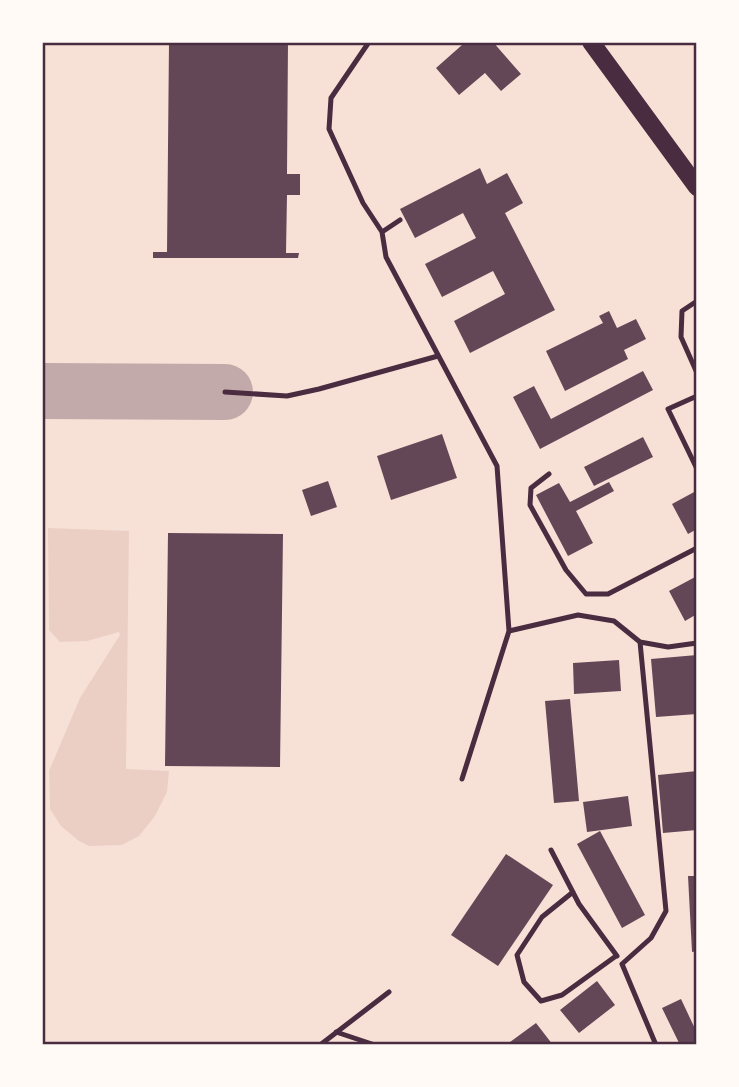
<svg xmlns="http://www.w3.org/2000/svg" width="739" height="1087" viewBox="0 0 739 1087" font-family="Signika,sans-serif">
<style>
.green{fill:#ebcfc5}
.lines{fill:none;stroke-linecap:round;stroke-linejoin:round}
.taxiway{stroke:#c3aaaa;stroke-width:56}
.building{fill:#644757}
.service{stroke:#4a2c40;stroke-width:5}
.primary{stroke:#4a2c40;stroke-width:18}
.neatline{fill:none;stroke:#4a2c40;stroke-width:2.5}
</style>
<rect width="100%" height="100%" fill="#f7e1d7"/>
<!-- green -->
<path class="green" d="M 48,528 L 129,531 L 126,769 L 169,771 L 167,792 L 155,816 L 139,836 L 122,845 L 89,846 L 79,841 L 61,826 L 50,809 L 49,771 L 80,698 L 120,635 L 119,632 L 87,641 L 60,642 L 49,630 Z"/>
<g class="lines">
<!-- taxiway -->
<path class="taxiway" d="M 42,391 L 225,392"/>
</g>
<!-- building -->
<path class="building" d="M 169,42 L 288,42 L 287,174 L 300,174 L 300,195 L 287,195 L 286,253 L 299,253 L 298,258 L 153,258 L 153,252 L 167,252 Z
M 459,42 L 493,42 L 521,74 L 501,91 L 485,73 L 459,95 L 436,68 L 462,45 Z
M 480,168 L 487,184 L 507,173 L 523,203 L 505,213 L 555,310 L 470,353 L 454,321 L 505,294 L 493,271 L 442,297 L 425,264 L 476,238 L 463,213 L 415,238 L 400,209 Z
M 609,311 L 617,328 L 636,319 L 646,339 L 624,350 L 628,359 L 565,391 L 546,351 L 603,323 L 599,316 Z
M 643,371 L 653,390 L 540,449 L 513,397 L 534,386 L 551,419 Z
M 442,434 L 457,478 L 391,500 L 377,456 Z
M 643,437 L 653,457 L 594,486 L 584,467 Z
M 328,481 L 337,507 L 311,516 L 302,490 Z
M 609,482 L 614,491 L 576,511 L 593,543 L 568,556 L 536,495 L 559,483 L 570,502 Z
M 696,491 L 697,529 L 688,534 L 672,504 Z
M 168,533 L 283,534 L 280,767 L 165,766 Z
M 697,576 L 697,614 L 685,621 L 669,591 Z
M 697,655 L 697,714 L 656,717 L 651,659 Z
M 619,660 L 621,691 L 574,694 L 573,663 Z
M 570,699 L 579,801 L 554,803 L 545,701 Z
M 697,771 L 697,830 L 663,833 L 658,775 Z
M 628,796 L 632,826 L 587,832 L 583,802 Z
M 600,831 L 645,915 L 622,928 L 577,844 Z
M 506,854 L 553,885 L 498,966 L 451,935 Z
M 688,876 L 697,876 L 697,951 L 692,952 Z
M 597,981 L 615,1005 L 579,1033 L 560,1010 Z
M 681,999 L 697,1033 L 697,1045 L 680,1045 L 662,1008 Z
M 536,1023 L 553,1045 L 506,1045 Z"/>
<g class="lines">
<!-- service -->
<path class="service" d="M 369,42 L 331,98 L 329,129 L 363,203 L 382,232
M 400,220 L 382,232 L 386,257 L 497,466 L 509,631 L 462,779
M 697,301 L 682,311 L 681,337 L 697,373
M 225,392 L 287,396 L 319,389 L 438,356
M 697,396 L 668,409 L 697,469
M 549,474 L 531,488 L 530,505 L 566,570 L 586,594 L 608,594 L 697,548
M 509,631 L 578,615 L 614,621 L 640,642 L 668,647 L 697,643
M 551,850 L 579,904 L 617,956
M 573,892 L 542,917 L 517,955 L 524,982 L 541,1001 L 562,995 L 616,956
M 622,964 L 651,938 L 666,911 L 640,642
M 622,964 L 656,1045
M 336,1032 L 375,1045
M 320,1045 L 389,992"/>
<!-- primary -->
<path class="primary" d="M 591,42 L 697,187"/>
</g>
<!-- border -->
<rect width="739" height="1087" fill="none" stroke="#fffaf5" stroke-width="88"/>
<rect x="44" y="44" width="651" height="999" class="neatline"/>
</svg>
